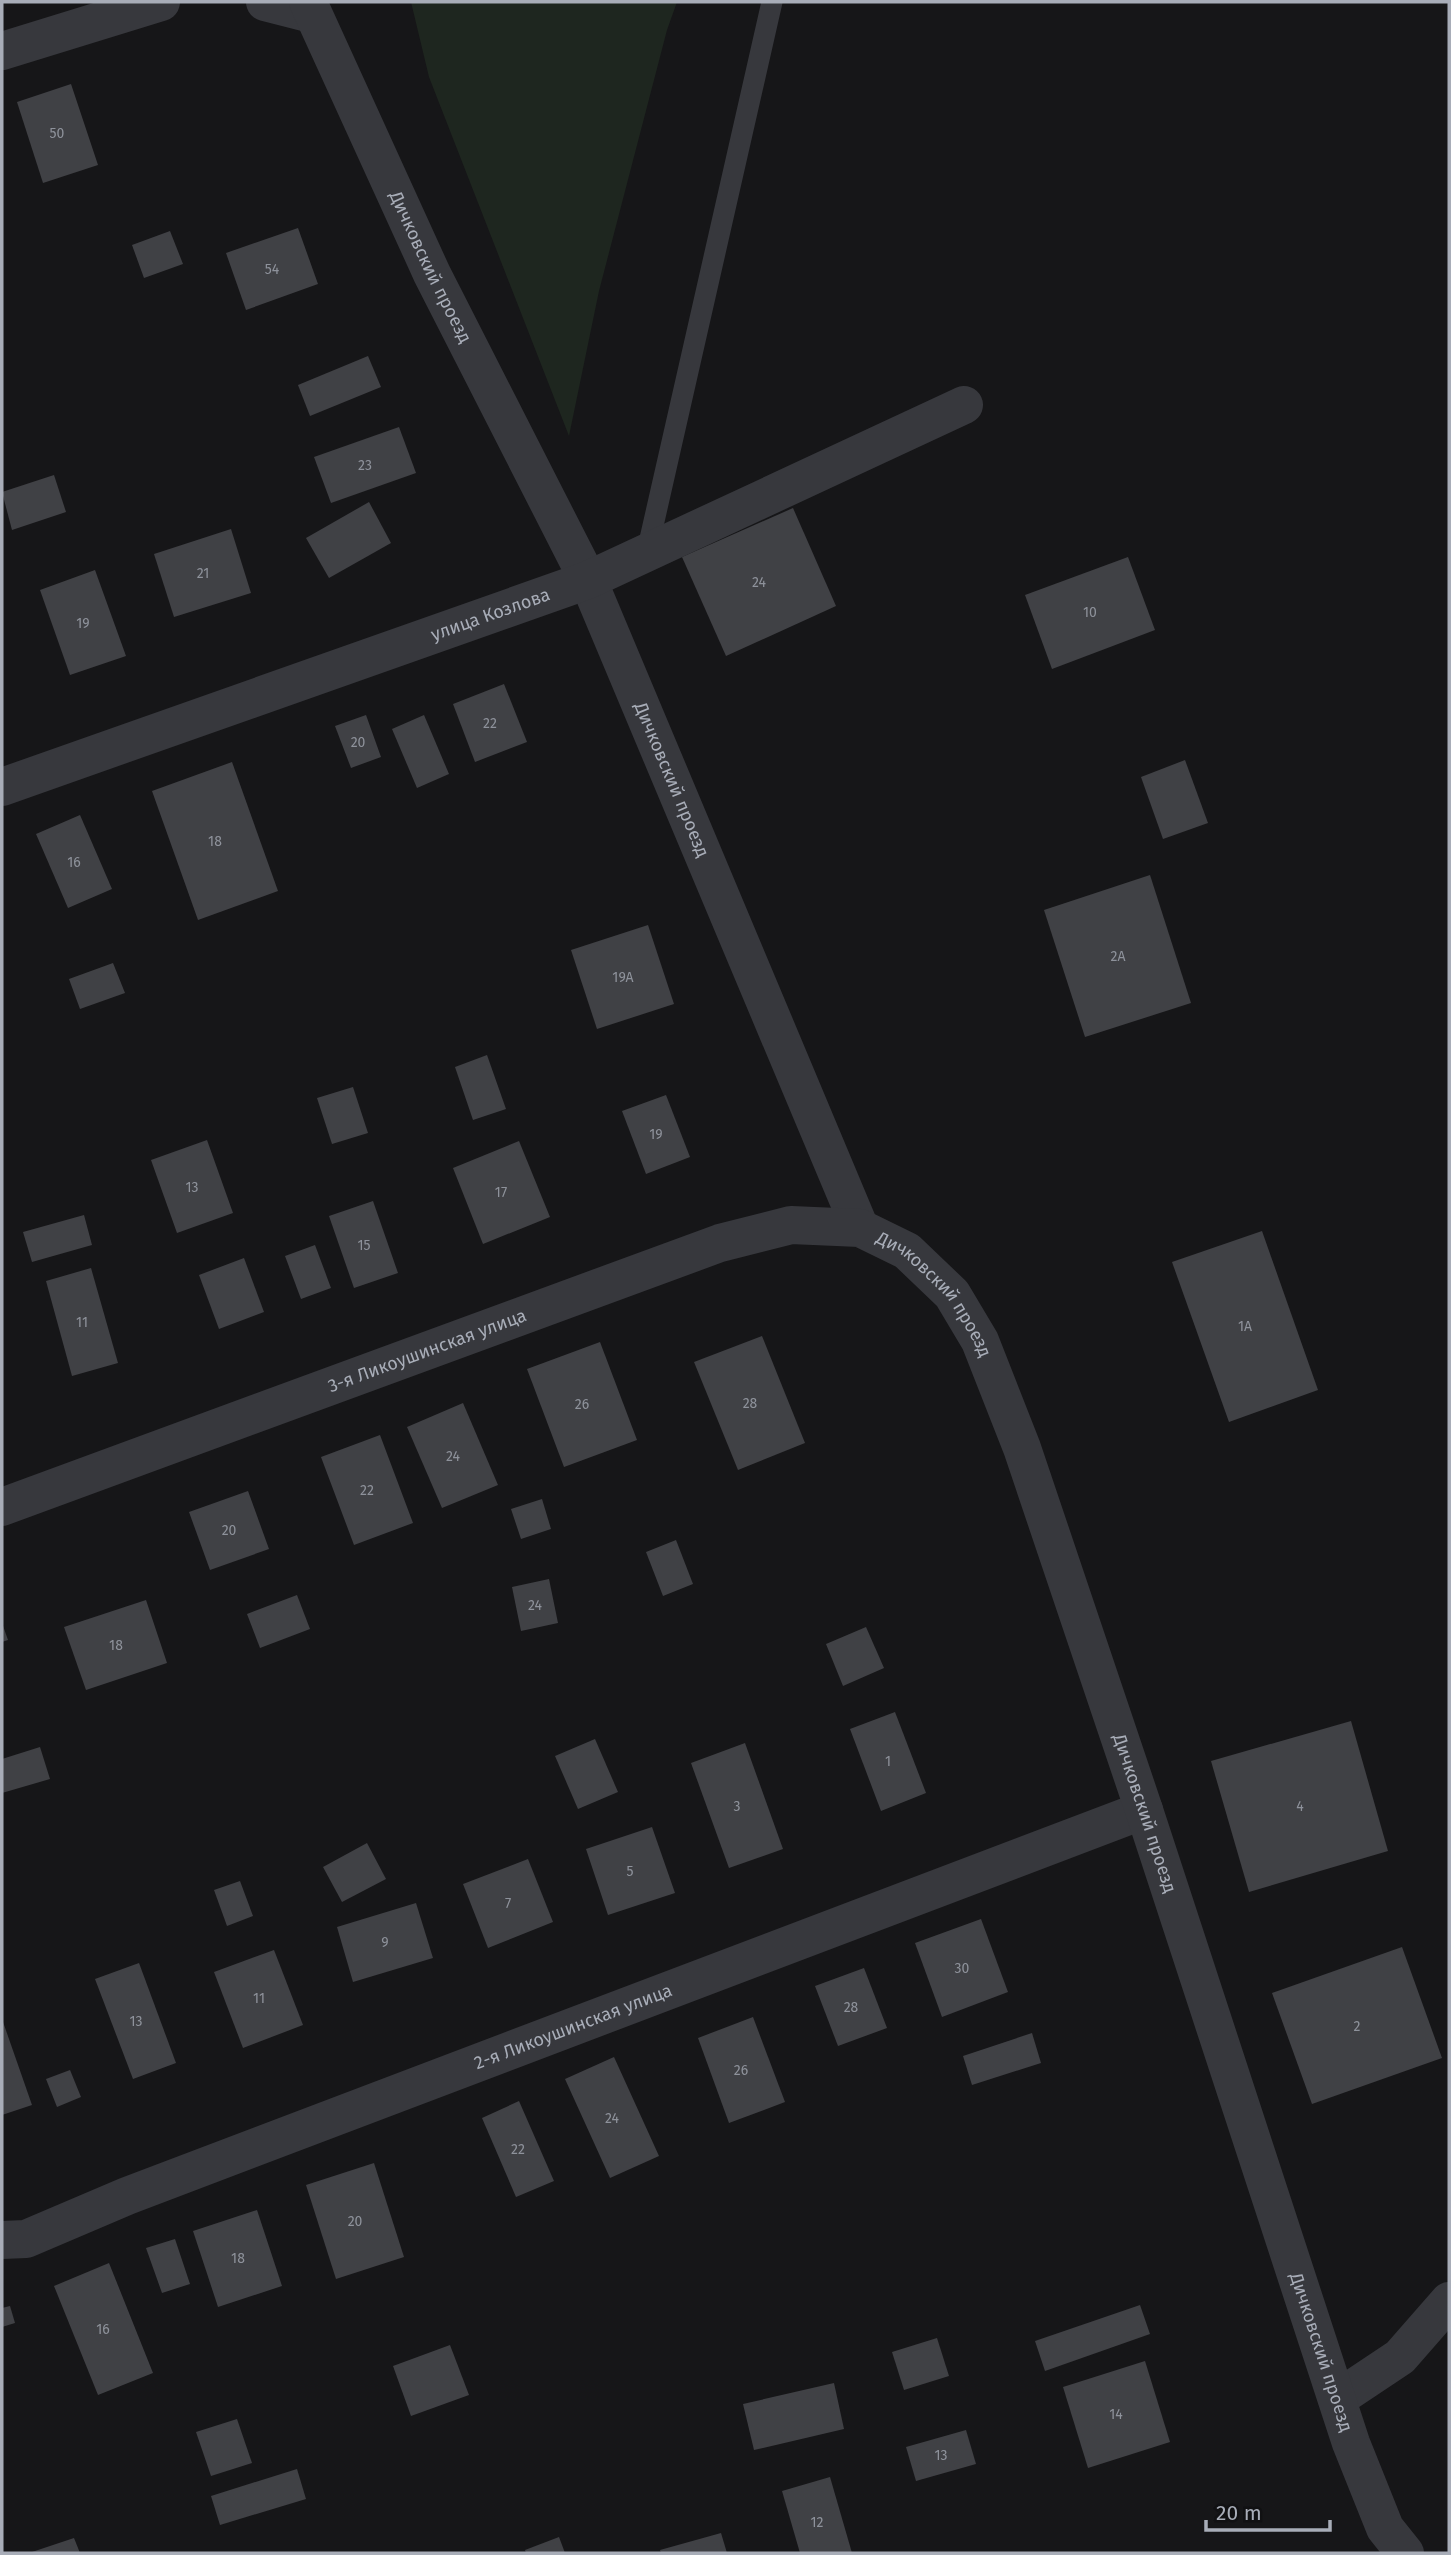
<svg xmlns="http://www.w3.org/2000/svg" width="1451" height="2555" viewBox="0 0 1451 2555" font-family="'Fira Sans',sans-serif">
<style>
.green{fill:#1e261f}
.building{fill:#404145}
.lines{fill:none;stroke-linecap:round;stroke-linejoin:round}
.service{stroke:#37383d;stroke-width:21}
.minor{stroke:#37383d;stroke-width:38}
.tertiary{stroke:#37383d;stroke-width:38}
.labels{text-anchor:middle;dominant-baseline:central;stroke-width:5;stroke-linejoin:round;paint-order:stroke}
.number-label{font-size:14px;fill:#8e929b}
.street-label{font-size:18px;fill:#a8adb8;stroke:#111113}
</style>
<rect width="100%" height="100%" fill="#161618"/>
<path class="green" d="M411 2H677L667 30 599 291 569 436 429 77Z"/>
<g class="building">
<path d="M71 84 98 165 43 183 17 102Z"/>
<path d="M298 228 318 284 246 310 226 253Z"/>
<path d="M170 231 183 264 144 278 132 245Z"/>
<path d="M368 356 381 387 310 416 298 385Z"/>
<path d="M399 427 416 473 331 503 314 457Z"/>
<path d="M54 475 66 512 12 530 2 492Z"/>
<path d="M369 502 391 543 329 578 306 538Z"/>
<path d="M793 508 836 606 726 656 682 557Z"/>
<path d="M231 529 251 593 174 617 154 554Z"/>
<path d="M1128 557 1155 630 1052 669 1025 595Z"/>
<path d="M95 570 126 656 70 675 40 590Z"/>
<path d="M504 684 527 742 475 762 453 704Z"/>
<path d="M366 715 381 757 351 768 335 726Z"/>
<path d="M424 715 449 774 417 788 392 729Z"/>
<path d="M1185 760 1208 823 1163 839 1141 777Z"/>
<path d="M232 762 278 891 198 920 152 791Z"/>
<path d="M80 815 112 889 68 908 36 834Z"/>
<path d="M1150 875 1191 1003 1085 1037 1044 910Z"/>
<path d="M648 925 674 1004 597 1029 571 950Z"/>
<path d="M113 963 125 993 80 1009 69 979Z"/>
<path d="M487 1055 506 1109 473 1120 455 1067Z"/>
<path d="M353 1087 368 1133 332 1144 317 1098Z"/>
<path d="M666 1095 690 1157 646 1174 622 1111Z"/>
<path d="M207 1140 233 1213 177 1233 151 1160Z"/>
<path d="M519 1141 550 1217 483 1244 453 1168Z"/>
<path d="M373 1201 398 1273 354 1288 329 1216Z"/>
<path d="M84 1215 92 1245 32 1262 23 1232Z"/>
<path d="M1262 1231 1318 1390 1229 1422 1172 1262Z"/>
<path d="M315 1245 331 1288 301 1299 285 1256Z"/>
<path d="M244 1258 264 1312 219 1329 199 1275Z"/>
<path d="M91 1268 118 1363 72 1376 46 1281Z"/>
<path d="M762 1336 805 1443 738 1470 694 1362Z"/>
<path d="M600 1342 637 1440 564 1467 527 1369Z"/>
<path d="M463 1403 498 1485 442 1508 407 1427Z"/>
<path d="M380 1435 413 1523 354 1545 321 1457Z"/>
<path d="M248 1491 269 1549 210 1570 189 1512Z"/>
<path d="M542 1499 551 1529 521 1539 511 1509Z"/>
<path d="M676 1540 693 1584 663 1596 646 1552Z"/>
<path d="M549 1579 558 1623 521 1631 512 1587Z"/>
<path d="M297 1595 310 1629 260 1648 247 1614Z"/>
<path d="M146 1600 167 1663 86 1690 64 1627Z"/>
<path d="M2 1623 8 1640 2 1642Z"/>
<path d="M866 1627 884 1668 843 1686 826 1644Z"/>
<path d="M895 1712 926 1793 881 1811 850 1729Z"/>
<path d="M1351 1721 1388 1851 1249 1892 1211 1761Z"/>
<path d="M595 1739 618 1792 578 1809 555 1756Z"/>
<path d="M745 1743 783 1849 729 1868 691 1763Z"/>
<path d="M40 1747 50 1779 2 1793V1759Z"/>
<path d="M652 1827 675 1893 608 1915 586 1849Z"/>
<path d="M367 1843 386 1879 342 1902 323 1867Z"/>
<path d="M528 1859 553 1922 488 1948 463 1884Z"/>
<path d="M240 1881 253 1916 227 1926 214 1890Z"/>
<path d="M416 1903 433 1958 353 1982 337 1927Z"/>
<path d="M981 1919 1008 1992 942 2017 915 1943Z"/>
<path d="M1402 1947 1442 2058 1312 2104 1272 1993Z"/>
<path d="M274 1950 303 2025 243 2048 214 1972Z"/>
<path d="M139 1963 176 2063 133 2079 95 1979Z"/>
<path d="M864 1968 887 2028 838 2046 815 1986Z"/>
<path d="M753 2017 785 2102 729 2123 698 2038Z"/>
<path d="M2 2019 32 2105 2 2115Z"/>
<path d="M1032 2033 1041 2063 972 2085 963 2056Z"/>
<path d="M614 2057 659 2156 610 2178 565 2079Z"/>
<path d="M70 2070 81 2097 57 2107 46 2079Z"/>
<path d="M519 2101 554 2181 516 2197 482 2118Z"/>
<path d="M374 2163 404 2257 336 2279 306 2185Z"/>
<path d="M257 2210 282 2286 218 2307 193 2231Z"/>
<path d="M175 2239 190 2284 162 2293 146 2248Z"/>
<path d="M109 2263 153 2373 98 2395 54 2286Z"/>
<path d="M1140 2305 1150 2334 1045 2371 1035 2341Z"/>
<path d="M10 2306 15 2323 2 2327V2308Z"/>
<path d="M937 2338 949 2376 904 2390 892 2352Z"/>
<path d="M450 2345 469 2395 411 2416 393 2366Z"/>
<path d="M1145 2361 1170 2442 1088 2468 1063 2387Z"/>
<path d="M834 2383 844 2429 754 2450 743 2404Z"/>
<path d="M237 2419 252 2463 211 2476 196 2432Z"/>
<path d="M966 2430 976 2464 916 2481 906 2447Z"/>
<path d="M297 2469 306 2499 220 2525 211 2496Z"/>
<path d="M830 2477 852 2553H800L782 2491Z"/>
<path d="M721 2533 727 2553H661L660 2550Z"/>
<path d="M559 2537 565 2553H526L525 2550Z"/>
<path d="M74 2538 80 2553H29Z"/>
</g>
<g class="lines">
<path class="service" d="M647 552 772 2"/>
<g class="minor">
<path d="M265 2 312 14"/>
<path id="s1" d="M308 2 432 274 588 580 860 1228"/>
<path d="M2 51 161 2"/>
<path id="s2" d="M2 787 588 580 964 405"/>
<path id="s3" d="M2 2240 26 2239 127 2196 1144 1810"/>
<path d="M1337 2399 1400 2357 1449 2301"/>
</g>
<path class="tertiary" id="s4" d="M2 1507 720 1243 791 1225 860 1228 907 1251 952 1294 980 1341 1022 1448 1144 1810 1351 2443 1385 2528 1405 2553"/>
</g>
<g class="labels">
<g class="number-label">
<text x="57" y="133">50</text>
<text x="272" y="269">54</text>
<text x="365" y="465">23</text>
<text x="203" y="573">21</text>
<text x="759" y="582">24</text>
<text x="1090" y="612">10</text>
<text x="83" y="623">19</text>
<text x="490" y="723">22</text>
<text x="358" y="742">20</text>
<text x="215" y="841">18</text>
<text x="74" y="862">16</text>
<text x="1118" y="956">2А</text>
<text x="623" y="977">19А</text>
<text x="656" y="1134">19</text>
<text x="192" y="1187">13</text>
<text x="501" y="1192">17</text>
<text x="364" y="1245">15</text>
<text x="82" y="1322">11</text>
<text x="1245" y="1326">1А</text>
<text x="750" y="1403">28</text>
<text x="582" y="1404">26</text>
<text x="453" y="1456">24</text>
<text x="367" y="1490">22</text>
<text x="229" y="1530">20</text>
<text x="535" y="1605">24</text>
<text x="116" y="1645">18</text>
<text x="888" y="1761">1</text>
<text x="737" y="1806">3</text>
<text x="1300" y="1806">4</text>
<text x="630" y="1871">5</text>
<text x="508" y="1903">7</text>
<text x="385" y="1942">9</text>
<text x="962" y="1968">30</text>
<text x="259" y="1998">11</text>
<text x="851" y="2007">28</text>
<text x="136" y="2021">13</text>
<text x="1357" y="2026">2</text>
<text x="741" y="2070">26</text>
<text x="612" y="2118">24</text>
<text x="518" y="2149">22</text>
<text x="355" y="2221">20</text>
<text x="238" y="2258">18</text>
<text x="103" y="2329">16</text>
<text x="1116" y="2414">14</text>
<text x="941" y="2455">13</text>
<text x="817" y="2522">12</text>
</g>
<g class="street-label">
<text stroke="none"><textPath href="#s1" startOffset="292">Дичковский проезд</textPath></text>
<text stroke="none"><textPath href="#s2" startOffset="518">улица Козлова</textPath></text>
<text stroke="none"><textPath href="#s1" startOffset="859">Дичковский проезд</textPath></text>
<text stroke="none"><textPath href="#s4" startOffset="1010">Дичковский проезд</textPath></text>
<text stroke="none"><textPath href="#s4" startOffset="453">3-я Ликоушинская улица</textPath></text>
<text stroke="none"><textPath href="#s4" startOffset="1577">Дичковский проезд</textPath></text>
<text stroke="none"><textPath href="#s3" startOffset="611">2-я Ликоушинская улица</textPath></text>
<text stroke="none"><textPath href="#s4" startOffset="2144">Дичковский проезд</textPath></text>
</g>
</g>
<rect width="1451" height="2555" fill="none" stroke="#a8adb8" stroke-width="7"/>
<path d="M1206 2520v10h124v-10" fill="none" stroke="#a8adb8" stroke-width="3.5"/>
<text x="1216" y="2520" font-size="21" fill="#a8adb8" stroke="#111113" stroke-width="5" paint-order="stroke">20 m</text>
</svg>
